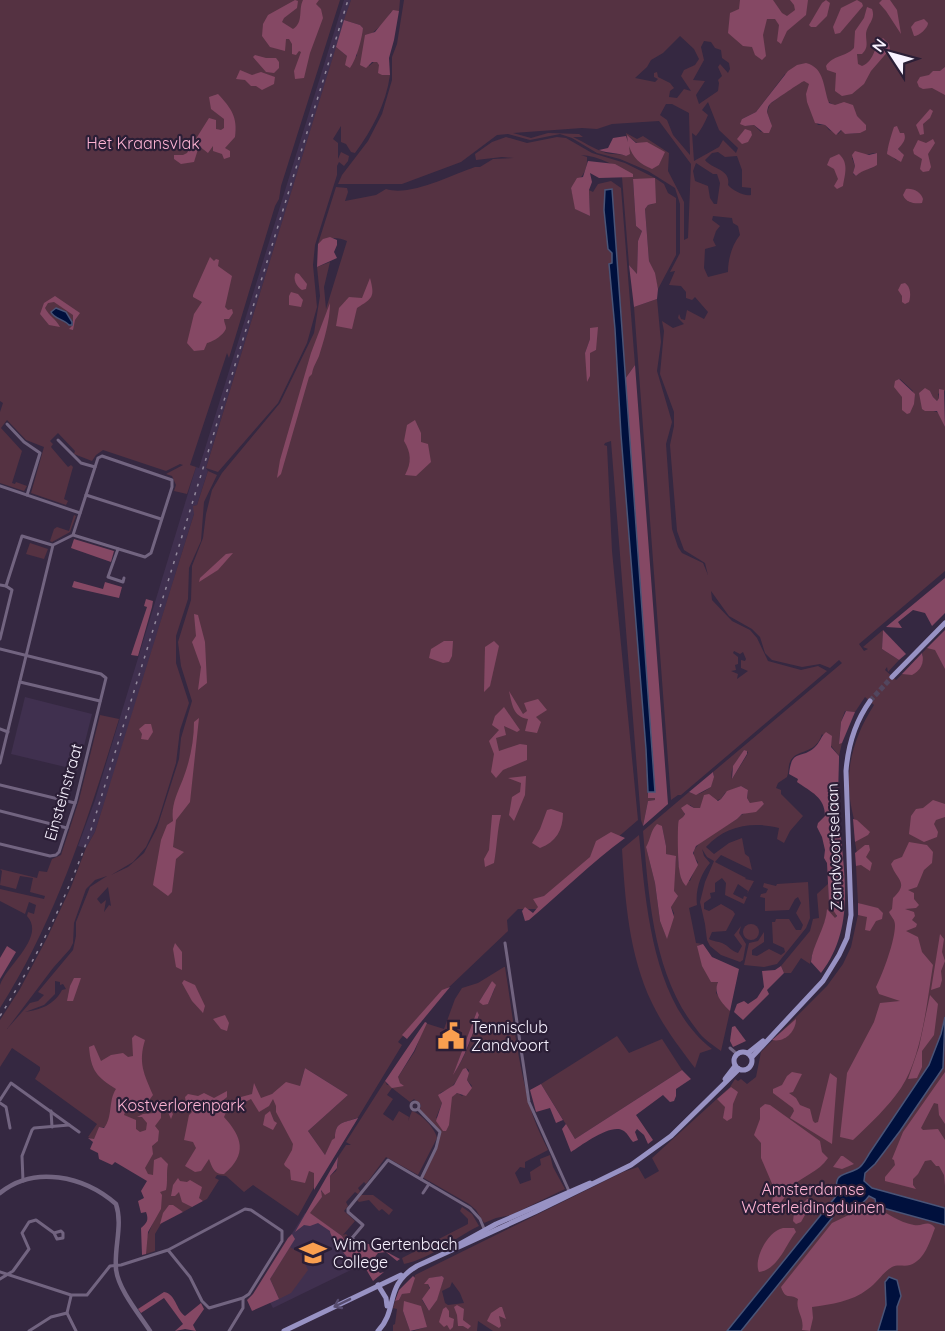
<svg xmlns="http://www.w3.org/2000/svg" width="945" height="1331" viewBox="0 0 945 1331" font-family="Quicksand,sans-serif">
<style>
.built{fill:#40304f}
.green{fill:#553242;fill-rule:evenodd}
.forest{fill:#854864}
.water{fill:#00103d;stroke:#4a5477;stroke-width:1.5}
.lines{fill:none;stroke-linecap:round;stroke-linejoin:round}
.primary-tunnel{stroke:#52465e;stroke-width:5;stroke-dasharray:5 2.5;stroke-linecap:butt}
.street{stroke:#726480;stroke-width:3}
.secondary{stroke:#726480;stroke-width:4.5}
.primary{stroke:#9892c4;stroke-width:5}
.rail{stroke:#93899d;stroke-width:1.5;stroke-dasharray:3 6;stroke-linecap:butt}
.oneway{stroke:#574c6f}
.labels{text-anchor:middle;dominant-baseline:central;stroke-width:4.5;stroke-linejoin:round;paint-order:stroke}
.park-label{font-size:16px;fill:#fdb3d3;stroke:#2b1e36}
.street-label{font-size:16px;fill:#f8f2ff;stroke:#2b1e36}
.poi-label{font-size:16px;fill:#f8f2ff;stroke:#2b1e36;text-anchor:start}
</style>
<rect width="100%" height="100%" fill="#352841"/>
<g class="built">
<path d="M344 0H351L206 468 208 471 197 505 194 506V514L116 767 95 832 86 848 78 846 95 800 196 467 199 468Z"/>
<path d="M25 697 92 714 78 770 11 754Z"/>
<path d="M305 1213 340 1237 355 1268 273 1308 260 1284Z"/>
</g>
<g class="green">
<path d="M0 0H340L281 186 279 199 275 206 229 358 227 353 190 465 196 467 187 494 174 491 176 485 172 476 166 474 183 465 180 464 166 471 103 450 96 455 92 461 74 454 75 451 58 433 50 441 53 444 51 447 68 467 71 465 73 467 64 499 68 501 66 505 31 493 44 447 26 440 7 420 1 428 22 451 12 483 15 484 16 482 27 486 24 491 0 483V412L3 403 0 401Z"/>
<path d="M351 0H400L399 11 391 12 385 22 370 35 369 66 375 61 379 63 382 75H390C386 104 372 130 355 153L351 152 346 144 341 142V126L333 139 338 143V159L341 152 349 156 348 161 344 166 339 162 337 166V175L315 245 313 265 317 307 307 343 278 403 218 472 206 468 336 47 347 56 348 59 357 56V47L363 28 360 25 344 20Z"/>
<path d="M404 0H945V392L944 390 938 394 939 398 937 401 933 397 930 391 931 410 939 413 945 427V571L859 644 864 651 868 649 863 647 883 630 882 649 899 660 888 672 887 667 885 670 896 680 902 674H907L923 656 922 653 927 648H932L945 636V1331H493L478 1321 477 1331H413L426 1327 403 1311 410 1331H393V1325L395 1324 397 1309 393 1308 395 1301 399 1300 402 1294 410 1292 415 1275 623 1172 638 1167 645 1179 659 1171 652 1158 730 1087 735 1079 738 1081 741 1079 747 1084 756 1077 761 1052 827 986 843 964 851 947 858 915H861V904L858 903 856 866 859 865 855 842 858 840C856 825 852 814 850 799 845 765 856 733 874 705L865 697 855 712 845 711 841 722 839 743H842L839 756 822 734C815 756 796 748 790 762 788 766 789 772 787 777L778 783 776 788 781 790V794L803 816 790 831 784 843 777 839 779 828C752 821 725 826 706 847L714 854 729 843 742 838 745 854 749 857 752 870 721 855 715 862 746 878 745 879 754 881 747 894 748 891 738 884 733 894 743 899 744 896 747 897 744 904 725 895 726 883 722 878 715 883V892L710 893 711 898 704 903V909L709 911 721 904 733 911 735 914 726 931 712 932 709 939C714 942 718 941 722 943 729 946 731 951 738 953L742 946 734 935 741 926 739 933 746 944 743 960 740 962 721 955 710 946 707 940 705 924 700 902 705 882 714 861 707 857 702 849 704 856 710 863C701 873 695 890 697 905L689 908 696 943 703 944 698 945 718 983 716 993 730 1011 721 1051C713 1045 703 1039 697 1030 653 975 649 898 643 831L689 792C698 797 703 792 711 787L714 775 713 772 842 663 839 660 830 668 820 664 802 667 772 660 765 653 760 637 752 629 729 616 711 591 712 600 732 621 750 630 757 638 768 661 801 670 818 666 827 671 681 795H678L671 800 634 307 657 299 661 342 657 371 672 422 666 444 672 529 678 547 682 553 703 563 708 575 705 563 684 550 677 531 670 445 674 426V412L660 374 664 331 662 321 673 328 684 324 678 318 679 314 681 319 685 320 687 310 704 319 708 312 695 297 692 300 686 298V292L681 286 669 285 675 271 670 272 680 253V204L675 188 648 171 620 159 597 153 572 138 560 134 530 140 508 134 497 135 461 162 402 184H338L342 175 368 141 382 114 392 80V57L397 44ZM680 36 694 49 699 59 695 65 684 70 681 76 691 91 684 89 677 98 669 97 670 91 674 88 670 83 658 77 657 72 654 73V77L658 79 655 82 635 78 647 67 651 60 663 53ZM704 41 711 42 715 48 721 50 722 58 729 63 730 69 728 73 720 64 718 67 722 76 718 80 719 83 718 91 699 104 696 95 705 81 693 80 704 60 701 47ZM785 74 798 83 770 104 767 112 771 123 761 132 754 125 745 126 742 119 756 112ZM708 102 719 130 738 148 736 153 723 140 719 147 694 161 692 133 696 136C701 130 705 122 708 115L702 110ZM829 102 832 104 860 133 845 134 842 130 838 134 829 130 825 125H818L814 120V116ZM666 104H672L689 113 690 155 673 135 667 120 660 115ZM659 121 691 164 688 238 684 240V202L668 171 669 153 643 136 637 139 626 133 628 143 626 156C619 153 613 155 606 153 594 149 584 142 573 137H583L579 134 548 133 531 138 513 133 582 128 597 129 612 124ZM628 136 637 143 644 144 662 157 659 165 650 168 638 160ZM892 141 900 146 898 149 902 153 896 160 887 151ZM718 152 725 157 737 156 742 170V187L751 188V195C745 197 732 190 728 185 731 169 713 170 705 160L712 153ZM874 153H877L872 168 862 170 856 176 853 174 855 166 852 158ZM696 163 713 174H717L720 183 717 204H714L710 198 708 186 695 181 693 171ZM713 216 732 218 733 223 738 226 740 235C732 245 728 259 728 272L708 277 704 268 705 249 716 246 713 240 716 231 720 226 712 220ZM900 379 913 391 902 407 903 397 897 380ZM734 651 740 654 743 652 746 659 745 661 741 660V668L748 671 737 679 738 674 731 671 736 670 735 665 738 664V657L733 653ZM744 750 748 752 747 755 732 779C729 767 739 760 744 750ZM741 786 748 790 747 798 750 803 764 804C754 814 746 809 737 819L701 841 694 850V857L698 862 690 881H682L678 862 679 820 685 816 684 812 690 805 694 808H700L703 804 721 799 725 793ZM662 826 666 846V854L676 857 671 907 674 913 667 938 660 921 655 883 646 847ZM442 1276 444 1278 436 1301 429 1311 422 1300 430 1290 428 1284 431 1278ZM452 1282 460 1293 464 1303 448 1305 445 1303 442 1291 450 1287Z"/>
<path d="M506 137 527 143 557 137 566 138 592 153 625 163 655 178 664 184 668 193 676 198V255L658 289 654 273 649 261 645 209 648 205 653 204 655 179 633 180 636 226 642 231 638 241 637 274 629 265 622 177H633C617 166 599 156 581 155L587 157C588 171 581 179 571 188L576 209 590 216 589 190 593 192 598 184 611 181 621 188 635 365 625 379 616 238 604 210 608 249 612 253 613 263 609 265 615 329 621 435 646 749 648 797 655 798V800L648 801 643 826 641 820 611 441 605 443 604 445 607 446 612 551 638 820 582 868 540 909H518L507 920 508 931 446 990 402 1037 398 1042 402 1045 351 1129 357 1118C343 1123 335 1122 335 1138L332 1141 325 1155 308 1131 348 1095 305 1068 300 1086 272 1094 330 1162C317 1180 309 1197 298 1216L253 1185 244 1192 226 1176 217 1175 215 1178 219 1180 207 1199 203 1201 198 1198 189 1205 192 1207 183 1212 177 1209 163 1215 162 1222 155 1234V1251L146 1254V1239L155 1218 149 1177 105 1127 99 1128 94 1140 88 1137 97 1124 35 1079 40 1070V1067L12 1048 0 1067V1020L20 989 47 938 71 887 86 848 95 832 194 514 193 506 197 505 208 471 217 475 204 502 201 541 189 568 188 599 176 636V663L189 703 180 730 176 763 158 821 146 847 133 862 111 875 128 867 144 853 157 828 179 759 181 738 192 701 181 666 178 642 191 600 192 566 203 538 206 514 212 490 222 473 280 403 314 333 320 296 317 267 330 262 324 287 326 309 347 241C338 237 326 236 318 244L336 187 347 188 348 192 345 201 376 195 386 189C410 197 451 175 475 167H480L493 159 514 158 502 157 476 160 475 154 492 142ZM590 328 596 350 590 352V376L585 353 590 339ZM107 876 90 887 76 922V936L73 950 38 992 44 995 38 1001 30 1003 7 1029 53 968 70 949 73 943 74 923 86 889 95 880ZM108 887 111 906 109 905 104 912 106 900 101 904 97 899ZM55 981 60 982V985L63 984 66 989 62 990C54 1005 40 1010 25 1012L44 1005 55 994Z"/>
<path d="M74 515 76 516 70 532 52 542 50 541 54 529 57 527 69 531Z"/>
<path d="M30 543 48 549 44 559 26 554Z"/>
<path d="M100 715 119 719C88 819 56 920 0 1008 0 1002 0 991 0 985 7 965 46 937 27 916L28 912 34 914 36 905 29 902 25 914 0 901V889L44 899 45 896 30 892 33 878 20 876 16 889 0 885 2 871 0 869 37 878 39 871 47 872 52 859 61 855 79 800Z"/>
<path d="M639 835C646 904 652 1003 712 1049L700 1053 695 1068C679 1047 663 1026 652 1003 629 955 625 900 622 849Z"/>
<path d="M808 882 810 918 806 928 777 964 764 967 744 965 749 943 758 941 764 932V942L752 950V955L757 956 769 949 781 955 785 952 784 948 773 943 772 922H775L776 919H789L796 930H801L803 925 796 913 801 903 798 897 795 899 789 910 765 911V898L760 897 761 894 766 893 768 889 763 887 764 883 776 886 777 884Z"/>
<path d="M828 884 829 904 836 914V918H834L827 910C826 929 813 946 810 964L801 958 791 973H784L781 966 810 931 813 919 819 918 817 894Z"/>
<circle cx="751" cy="932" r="8"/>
<path d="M504 967H507H505C513 1017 518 1068 533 1116 537 1128 543 1139 548 1150L525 1162V1168L520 1167 515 1173 520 1184 531 1180 530 1172 541 1165 540 1159 550 1155 553 1167 565 1189 511 1215 496 1218 484 1223 476 1210 469 1204 422 1177 436 1151 440 1133 420 1109 421 1105 414 1099 410 1102 392 1088 387 1095 393 1099 383 1114 393 1121 399 1111 409 1117 408 1121 412 1111C421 1114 435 1128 437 1138L418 1175 386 1157 366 1184 364 1182 358 1188 360 1191 358 1194 355 1192 346 1202 348 1206 344 1211 355 1221 343 1235 346 1234 352 1241 348 1246 342 1236 309 1213 322 1197 320 1193 329 1184 330 1176 336 1171 338 1165V1157L346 1145H351L346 1142 385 1081 387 1085 403 1086 398 1081V1077L415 1051 425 1023 444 1029 455 999 462 988 478 983ZM492 981 495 988 488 1004 479 1002ZM477 1011 479 1016C472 1035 466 1057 454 1073ZM466 1068 469 1070 467 1080 472 1086 462 1096 458 1093C448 1095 451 1104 450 1112L436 1118 442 1103 440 1093 451 1088Z"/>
<path d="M617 1036 629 1053 662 1039 682 1070 575 1139 541 1084Z"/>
<path d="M361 1195H373L393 1210 389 1215 382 1209 379 1211 369 1200 359 1202 357 1200Z"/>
<path d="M462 1207 472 1214 479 1226C454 1238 432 1258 404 1264L402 1258 468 1224V1219L460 1211Z"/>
<path d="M290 1247 300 1253 308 1270 291 1293 279 1299 270 1279Z"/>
</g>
<g class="forest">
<path d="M295 0 298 1 297 8 284 18 282 22 293 29C304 22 298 10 303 0H324H319L316 4 321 9 323 18 310 53 304 78 295 79 294 71 301 52 299 51 296 55 292 54V44L289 39H286L285 51 270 47 262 36 263 24 268 15Z"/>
<path d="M740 0H773L782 13 787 16 795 10 794 5 790 0H808L806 15 787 31 781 44 777 41 779 25 775 19H767L763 35 766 56 762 60 755 55 752 47 743 46 728 33 730 13 739 9Z"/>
<path d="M826 0 830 3 827 16 816 27H811L809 25 822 3Z"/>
<path d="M857 0 862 3 863 6 840 33 835 34 833 27 841 8Z"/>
<path d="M882 0H890L897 10 901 34 886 11 879 3Z"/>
<path d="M867 7 872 9C876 20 867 24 866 34 866 43 869 47 862 54H857L858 64 862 66C875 61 873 47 883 38L889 44 890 49 871 71 864 84 852 94 842 96 835 91 836 73 827 70 826 66C833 55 846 57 854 48L855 31 864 18Z"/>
<path d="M393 10 399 11 394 40 389 58 390 75H382L378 73 379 65 377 62H372L366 68 360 65 365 35 375 32Z"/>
<path d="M924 19 928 23C928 28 919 36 914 36L911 27 915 22Z"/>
<path d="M344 20 360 25 363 28C362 39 356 60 350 68L345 65 347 56 336 47Z"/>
<path d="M255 55 266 58H276L279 62V68L274 73 266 72 253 57Z"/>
<path d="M806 63C825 68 823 87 829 103L835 105 844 102 853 105 857 116 866 125V130L860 133 845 134 841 130 836 135 825 125 815 123 807 102 806 94 809 84 804 81C801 82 775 100 771 103 768 106 768 107 767 112L772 126 769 133H764L754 125 745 126 740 124 742 119 756 112 788 71 797 65Z"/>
<path d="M945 67V95L932 88 923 89 919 87 917 82 920 77 929 75 933 71H940Z"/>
<path d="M240 70 252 75 261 72 275 77 274 84 262 90 256 86H251L245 80 236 79Z"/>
<path d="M218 94C231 108 238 117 235 137L225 148 230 151V157L224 159 222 154 213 151V146L208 153 199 146 194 162 181 164 174 159V155H183L187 153 209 118 216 120V129L221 130 224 128V119L211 109 209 97Z"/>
<path d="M930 109 933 111 930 118 923 124 924 134 920 135 916 125Z"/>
<path d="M897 126 900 133H904C907 140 902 144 898 149L904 155 901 162 887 154C887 149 892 132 894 127Z"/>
<path d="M745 129 751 131 752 135 748 142 742 144 737 139Z"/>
<path d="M627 135 636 143 647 142 665 152 659 165 652 169C640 164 633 158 629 146L630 154 626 156C617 152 609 154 599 150L608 148 613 138 626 136 628 142Z"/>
<path d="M933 139 935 143 928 154 931 167 929 171 923 172 920 169 922 159 914 154 913 150 918 140 926 143Z"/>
<path d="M855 151 869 155 877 153V165C870 170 863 169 856 176L853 173 855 166 852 155Z"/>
<path d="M839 154C849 163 845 174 843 186L837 189 834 186 838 179 834 169 827 165 830 158Z"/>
<path d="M588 161 615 164 633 174V177L599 178 590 173 592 182 589 190 590 216 575 209 571 188 577 178 583 177Z"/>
<path d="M655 178 656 203 648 205 645 209 649 261 655 273 658 289 657 299 634 307 629 265 637 274 638 241 642 231 636 226 633 179Z"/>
<path d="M906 189C913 188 921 192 923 199L922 203C915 204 906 203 903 195Z"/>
<path d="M330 237 337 240V245L334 252 337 258 317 267 318 244 323 239Z"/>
<path d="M210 257 214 261 216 259 219 260 218 266 232 276 225 307 228 310 232 309 233 313 229 319H224C224 323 226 325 226 328 225 334 213 342 207 343L204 350 194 351 187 343 194 314 202 302 193 297V295Z"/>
<path d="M296 273 299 274 307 284 306 289 302 290C297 287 292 279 296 273Z"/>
<path d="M370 278C375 297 373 298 357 308L352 329 336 326 339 308 349 297 362 298Z"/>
<path d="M905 283C911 287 911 296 909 302L905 304 902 302V296L898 290 901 284Z"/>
<path d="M291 292 298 294 303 300 301 307 289 305V296Z"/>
<path d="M55 296 80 313 75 320 73 330 69 329 73 325V315L54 302 48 303 45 308C49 316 56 319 60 327L49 325 40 314 44 303Z"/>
<path d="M330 303C330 321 324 340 319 356 316 363 313 367 312 374L309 377 281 474 277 478 280 460 311 353Z"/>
<path d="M598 327 596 350 590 353V376L587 382 585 353 590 339V328Z"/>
<path d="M635 365 668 804 643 826 648 801 655 800V798H648V792L655 791 625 379Z"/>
<path d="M899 379 915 394 914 404 910 413 907 414 902 410V397L894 387 895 381Z"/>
<path d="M925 388 930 391 933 397 937 401 939 398V389L944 390 945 427 937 411H925L922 409 919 393Z"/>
<path d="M415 420 421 433V442L428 444 431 462 416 476 405 475C412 462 411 453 404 441L407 425Z"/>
<path d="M74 539 114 551 111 562 71 548Z"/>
<path d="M233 553 218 570 199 582 200 578 226 554Z"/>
<path d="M945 578V613L932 626 925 613 913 610 898 622 902 628 886 627Z"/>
<path d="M74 581 103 589 105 582 122 587 119 598 75 588 72 587Z"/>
<path d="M146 599 153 601 152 607 138 656 131 655 147 607 144 606Z"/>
<path d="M194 614 198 615 205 642 207 683 198 690 201 667 192 642 196 636Z"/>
<path d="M883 630 906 654 899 660 882 649Z"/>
<path d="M945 630V669L935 650 927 648Z"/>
<path d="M444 641H453L452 656 449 662 443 663 429 658 431 649Z"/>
<path d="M494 641 499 646 490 686 484 692 485 647Z"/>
<path d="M922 653C925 663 920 671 912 675L902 674Z"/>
<path d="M509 691 523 714 527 711 524 703 538 699 547 710 536 717 541 722 537 733 525 731 528 719C513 717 512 704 509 691Z"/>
<path d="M504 707 520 730 517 732 504 726 506 735 496 738 499 751 520 744 527 745V760L503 770 496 778 491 772 494 754 489 741 499 730 492 725 495 716Z"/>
<path d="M846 711 855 712 842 743 839 744 841 722Z"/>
<path d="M199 718 190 802 176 820 173 847 184 852 176 859 172 892 168 896 153 885 161 840 167 825 173 821C171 805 177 794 183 779 190 761 194 741 194 722Z"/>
<path d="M145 724H151L153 732 148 740 141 739 142 734 139 729Z"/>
<path d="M826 732 832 736 831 747 839 756C839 776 837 796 839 816 843 870 857 926 821 973L811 962C812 946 826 927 827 909L835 918 837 916 829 904 827 863 824 858 825 850 822 837 817 827 818 823 825 816C825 797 811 792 797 782L798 779 789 774C792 748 800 760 814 748 820 743 821 736 826 732Z"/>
<path d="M744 750 747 751V754L732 779 733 766Z"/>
<path d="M713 772 714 777 711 787 696 795 689 792Z"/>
<path d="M526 776 525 795 514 821 509 815 512 797 520 792 521 783 508 778Z"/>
<path d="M741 786 748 790 747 798 750 803 762 801 764 804 756 812 742 814 737 819 696 846 693 853 698 865 686 886C681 881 680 875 679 868 678 864 677 822 679 820 681 818 684 817 685 814L681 808 687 804 694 808H700L704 795 709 794 718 801 721 799 727 791Z"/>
<path d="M933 800 945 804V817L936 820 934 824 938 832 937 837 924 842 909 834 911 816 916 809 923 808Z"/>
<path d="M551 809 563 813C563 830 556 842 540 848L532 843 540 829 547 810Z"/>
<path d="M492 815H501C497 831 497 847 494 863L485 867 484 859 489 850Z"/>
<path d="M853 819 857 820 870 832 868 835 855 842Z"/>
<path d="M657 824 662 826 666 846V854L676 856 674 891 678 896 671 907 674 917 667 939 660 921 655 883 646 847C651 839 650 831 657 824Z"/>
<path d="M611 832 625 838C591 863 561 893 529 920L525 921 522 911 525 907 533 913 538 907 533 899 544 896 590 857 596 841Z"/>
<path d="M909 842 927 845 933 852 932 863 924 870 917 887 908 890 914 893V899L919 905 916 908 905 909 914 912 915 916 912 920 917 924 916 927 906 931 918 937 922 952 933 965C927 1002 922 1056 901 1088 888 1107 870 1124 853 1140L840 1137 847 1073 874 1022 880 1003 900 1001 879 994 876 987C883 973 895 941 895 925 895 919 891 917 889 912L892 909 893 898C910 882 896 880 891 864L894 860 902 857Z"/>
<path d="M865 845H869L870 850 866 857 872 863 870 871 861 865 856 866 855 853Z"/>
<path d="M858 903 878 908 883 913 882 919 876 921 870 931 865 930 867 917 858 915Z"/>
<path d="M940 934 944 939 942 952 945 961 941 971 942 980 940 987 931 990Z"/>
<path d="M175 943 182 952V970L176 967 173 949Z"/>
<path d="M703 944 712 957 739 969 730 1011C722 1003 713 994 718 982H711L702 966 697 946Z"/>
<path d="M7 946 16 952 0 979V958Z"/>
<path d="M781 966 784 973 767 990 769 994 743 1020 734 1012 737 1004 744 1001 748 1004 757 998 764 987 762 971 775 970Z"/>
<path d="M74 978H81L73 1001H67L70 986Z"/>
<path d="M184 980 195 985 205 1006 203 1013 192 1001 182 983Z"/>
<path d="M492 981 496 985 488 1004 483 1005 479 1002Z"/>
<path d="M450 987 407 1039 402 1035 442 990Z"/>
<path d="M930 995 938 1004 934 1035 922 1051V1067L917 1078 908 1079 919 1047Z"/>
<path d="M477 1011 479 1015C472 1036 465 1057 453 1075Z"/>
<path d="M225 1015 229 1023 227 1031 221 1029 213 1019Z"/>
<path d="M796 1019C796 1031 785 1043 772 1040Z"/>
<path d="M425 1022 427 1023 414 1051 398 1077 400 1083 404 1086 392 1088 385 1081Z"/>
<path d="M735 1026 746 1041 733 1047 730 1041 732 1027Z"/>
<path d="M135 1035 145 1040C138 1063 144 1074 153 1095L150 1099V1107L138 1112 129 1101 124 1115 136 1120V1129L140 1132 146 1130 147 1123 142 1117H137L143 1114 154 1113 157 1109V1100H162L173 1114 171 1119 168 1112 161 1110V1118L155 1126 159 1131 158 1141 152 1146 153 1154 145 1168 148 1174 153 1175 154 1160 161 1157 168 1164C166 1173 168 1181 166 1190L160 1192 162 1195 161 1209 148 1232 146 1254 142 1255 141 1228C147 1223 149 1220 146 1212L141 1213 138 1201 144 1198 141 1191 147 1181 115 1162 112 1165 99 1159 98 1153 90 1149 93 1142 88 1138 94 1139 99 1127 104 1128C113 1117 108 1101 116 1089 97 1077 91 1071 89 1047L94 1045 101 1061 111 1055 123 1053 128 1057 133 1056 132 1038Z"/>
<path d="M305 1068 348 1095 308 1131 325 1155 332 1140 335 1138C335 1121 344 1123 358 1118L314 1190V1173L309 1171 305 1183 291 1180 290 1170 285 1166 284 1164 292 1150 293 1144 276 1112V1106L273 1099 269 1106 259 1112 251 1099 245 1102 239 1111 236 1108 241 1097 252 1094 254 1083 261 1098 272 1094 286 1082 300 1086Z"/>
<path d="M466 1068 469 1073 467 1080 472 1088 466 1096 457 1093 452 1097 449 1125 446 1131H443L436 1121 442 1103 438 1095 454 1085 463 1069Z"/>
<path d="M682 1070 691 1079 676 1089V1096L674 1101 670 1102 663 1095 636 1115 653 1140 648 1144 644 1135 637 1129 635 1132 638 1140 633 1142C630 1139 628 1134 624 1131 612 1122 582 1145 571 1152L562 1129 566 1124 575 1139Z"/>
<path d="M792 1072 802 1074 793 1092 789 1093 796 1098 800 1105 810 1109 813 1121 815 1123 818 1122 830 1073 837 1078 832 1144 790 1118 794 1111 793 1108 773 1093V1089L782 1085 787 1076Z"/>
<path d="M945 1072V1124L939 1115 938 1104 934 1103 921 1128 923 1130 938 1129 945 1140V1186L944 1175 939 1166H936L931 1160 925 1161 918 1174 913 1179V1185L916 1189 885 1181V1177L895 1165 894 1160 892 1159 903 1132Z"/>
<path d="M541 1084 563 1120 556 1123 550 1108 536 1112 530 1090Z"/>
<path d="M731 1087 738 1092 733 1104 732 1118 727 1121 723 1118 725 1107 717 1099Z"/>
<path d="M227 1091V1097L221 1102 228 1108 224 1117C242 1137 248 1154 224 1174 214 1175 212 1167 209 1159L201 1171 195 1172 185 1166 196 1148 193 1142 184 1140 189 1115 192 1112 186 1103 185 1097 188 1094 198 1096 204 1093 214 1098Z"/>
<path d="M765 1104 770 1105 820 1141 822 1152 828 1158C819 1172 802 1176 790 1188L773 1186 761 1158V1143L754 1135 760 1119V1108Z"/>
<path d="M270 1111 274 1121 277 1123 273 1130 263 1125 265 1115Z"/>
<path d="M841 1156H843L854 1164 842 1169 833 1167Z"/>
<path d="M338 1157 337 1168 330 1176V1192L325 1195 321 1190 322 1197 310 1213 342 1236 348 1246 353 1252 365 1243C379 1247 388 1253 400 1259L397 1261 386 1252 378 1253 375 1257 373 1267 380 1273 384 1272 373 1281 363 1264 355 1266C349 1259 330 1238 330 1231L318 1223 310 1226 304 1225 295 1232Z"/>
<path d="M178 1178 180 1181 187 1182 190 1180 202 1187 199 1198 203 1201 192 1207 182 1202 179 1192 175 1196H171L173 1185Z"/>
<path d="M782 1189 786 1190 788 1193 781 1202 775 1204 772 1201C773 1195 776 1191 782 1189Z"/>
<path d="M807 1199H810V1206L801 1222 796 1224 793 1221 794 1213Z"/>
<path d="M169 1205H173L183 1212 160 1224 163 1213Z"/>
<path d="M875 1208C889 1213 897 1222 914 1225 923 1227 928 1219 935 1228 930 1241 925 1260 910 1265 904 1267 898 1264 892 1267 883 1272 877 1283 868 1289 851 1302 832 1304 812 1307L813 1318 810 1331 802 1330C805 1318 795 1310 798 1299 789 1293 786 1301 781 1287L832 1223 859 1210H863L867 1213Z"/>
<path d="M783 1228H794L796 1232C786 1244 778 1270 759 1272 753 1259 768 1231 783 1228Z"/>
<path d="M292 1234 295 1239 270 1279 279 1299 252 1311 247 1300 253 1294 288 1238Z"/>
<path d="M413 1276 415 1278 410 1293 402 1294 399 1300 395 1301 399 1290Z"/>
<path d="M442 1276 444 1278 437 1300 429 1311 422 1299 430 1288 428 1284H424L429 1278Z"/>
<path d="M164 1292C176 1294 176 1310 185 1316L201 1303 204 1309 193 1325 196 1331 185 1329 175 1331 183 1324 164 1298 141 1313 138 1309Z"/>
<path d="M404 1301 421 1306 427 1327 410 1331 403 1311Z"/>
<path d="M457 1305 464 1309 463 1320 471 1326 468 1329 463 1326H458L457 1315 454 1307Z"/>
<path d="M446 1307 449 1311V1317L454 1319 453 1327 450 1330 447 1325 444 1327 439 1322 443 1309Z"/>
<path d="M500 1307H502L506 1319 499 1316 501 1326 499 1328 487 1321 491 1313Z"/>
</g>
<g class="water">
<path d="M612 189 655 792H648L646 749 621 435 615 329 609 264 612 263V253L608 249 604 210 605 190Z"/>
<path d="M56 308 66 312 72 322V325H69C64 319 54 319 51 312Z"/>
<path d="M945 1017 943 1068 900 1131 875 1164 865 1173 864 1181 872 1188 945 1208V1225L883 1208 876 1204 875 1199 869 1196C860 1208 854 1208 840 1204L832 1218 741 1331H727L837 1195C834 1172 841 1177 857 1169 862 1167 866 1159 869 1154L929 1065 941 1034Z"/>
<path d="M889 1277 897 1280 901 1296 897 1307V1331H878L886 1305 885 1282Z"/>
</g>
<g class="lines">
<path class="primary-tunnel" d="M870 701 892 677"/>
<g class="street">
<path d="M7 424 24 442 40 453 27 495"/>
<path d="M58 440 81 463 95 467"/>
<path d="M0 486 80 513"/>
<path d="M86 495 161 519"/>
<path d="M118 549 108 577 123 582 124 578"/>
<path d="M0 585 6 586"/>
<path d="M0 639 12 590 6 586 22 536 52 545"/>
<path d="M0 649 101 674 106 678 76 800 59 852 56 855 50 856 0 844"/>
<path d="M20 682 100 701"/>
<path d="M0 729 8 732"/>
<path d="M0 763 53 545 73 535 98 458 102 456 172 480V487L151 553 145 557 73 535"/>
<path d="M0 785 75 803"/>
<path d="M0 811 67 828"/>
<path d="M505 943 529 1102 569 1191"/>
<path d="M730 1048 737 1054"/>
<path d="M0 1100 11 1083 79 1132"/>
<circle cx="415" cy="1106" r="4"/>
<path d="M0 1103 6 1107 10 1128"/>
<path d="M418 1109 440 1132 436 1148 421 1179"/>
<path d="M51 1111 52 1127"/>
<path d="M23 1181 22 1156 32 1130 34 1128 69 1125"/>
<path d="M423 1193 429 1184"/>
<path d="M354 1240 352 1238 363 1225 348 1212V1209L388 1160 470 1208 480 1219 485 1231"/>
<path d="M0 1272 71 1295H87L110 1266 121 1265 168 1250 245 1209 251 1210 282 1231V1241L249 1294 243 1298 209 1308 202 1301 190 1277 168 1250"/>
<path d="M0 1279 13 1271 29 1249 22 1233 29 1222 36 1220 54 1233 57 1239 63 1238V1233L61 1231 54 1233"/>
<path d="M71 1296 67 1313 76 1331"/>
<path d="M29 1331 51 1317 67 1313"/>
<path d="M229 1331 243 1308V1298"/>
</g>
<path class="secondary" d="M0 1193C34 1165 84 1176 116 1204 123 1225 114 1247 116 1269 118 1289 139 1314 150 1331"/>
<g class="primary">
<path d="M892 677 945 623"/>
<circle cx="743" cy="1061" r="9"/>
<path d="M748 1053 763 1041"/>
<path d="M752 1057 823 981 839 955 847 938 851 915 846 771C848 746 855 722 870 701"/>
<path d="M725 1079 735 1066"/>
<path d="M458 1245 496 1224 590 1183"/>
<path d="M378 1285 386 1298 387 1306"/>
<path d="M284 1331 401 1275"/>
<path d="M378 1331C399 1309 383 1286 417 1266L535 1212 631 1165 671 1136 739 1069"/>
</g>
<path class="rail" d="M0 1016C38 956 69 893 92 827L348 0"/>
</g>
<defs><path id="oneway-shaft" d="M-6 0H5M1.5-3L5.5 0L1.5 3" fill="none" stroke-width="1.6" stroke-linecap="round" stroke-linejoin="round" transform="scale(1.5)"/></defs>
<use class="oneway" href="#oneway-shaft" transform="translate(342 1303) rotate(154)"/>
<defs>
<symbol id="civic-bare" viewBox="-9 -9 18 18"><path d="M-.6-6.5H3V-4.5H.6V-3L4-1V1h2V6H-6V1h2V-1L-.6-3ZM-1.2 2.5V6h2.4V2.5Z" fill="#fa9f4f" stroke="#2b1e36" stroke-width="2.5" paint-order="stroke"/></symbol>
<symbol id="university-bare" viewBox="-9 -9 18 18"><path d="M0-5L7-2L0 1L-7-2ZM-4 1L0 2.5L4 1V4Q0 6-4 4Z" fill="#fa9f4f" stroke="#2b1e36" stroke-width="2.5" paint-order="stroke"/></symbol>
</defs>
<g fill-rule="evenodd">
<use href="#civic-bare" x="432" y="1017" width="38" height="38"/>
<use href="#university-bare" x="294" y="1234" width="38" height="38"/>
</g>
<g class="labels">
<g class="park-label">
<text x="143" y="143">Het Kraansvlak</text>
<text x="181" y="1105">Kostverlorenpark</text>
<text x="813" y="1189">Amsterdamse<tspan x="813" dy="18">Waterleidingduinen</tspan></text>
</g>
<g class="street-label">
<text transform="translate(63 792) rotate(-74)">Einsteinstraat</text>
<text transform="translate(834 847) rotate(-92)">Zandvoortselaan</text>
</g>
<g class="poi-label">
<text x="471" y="1027">Tennisclub<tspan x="471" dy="18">Zandvoort</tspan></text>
<text x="333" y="1244">Wim Gertenbach<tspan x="333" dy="18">College</tspan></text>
</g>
</g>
<g transform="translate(891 54) rotate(306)" stroke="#2b1e36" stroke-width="4.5" paint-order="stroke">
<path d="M0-4.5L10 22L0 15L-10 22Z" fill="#f8f2ff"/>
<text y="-9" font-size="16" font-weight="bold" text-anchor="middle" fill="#f8f2ff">N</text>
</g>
</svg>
